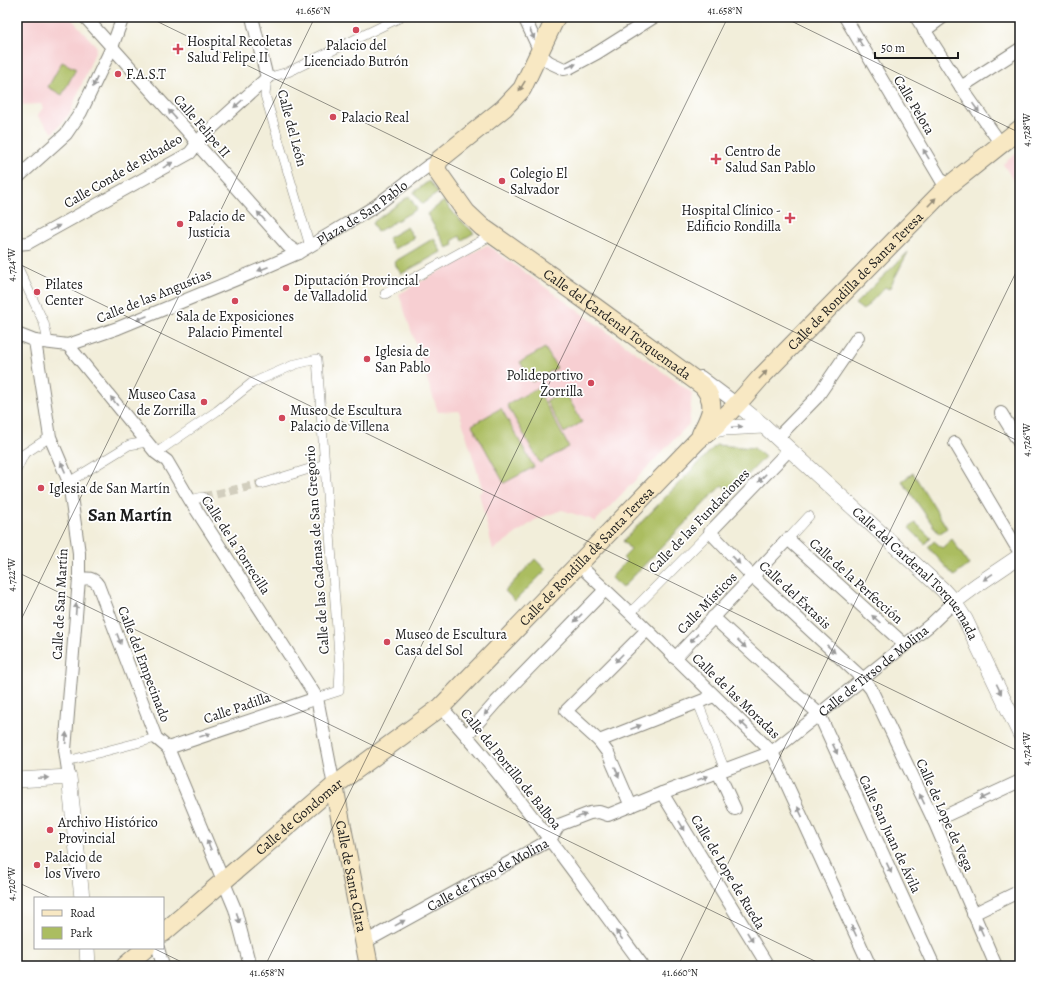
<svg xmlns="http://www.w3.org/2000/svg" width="1037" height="983" viewBox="0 0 1037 983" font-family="Alegreya,serif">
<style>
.built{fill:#f7cfd2}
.green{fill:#abbd61;stroke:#646c3e}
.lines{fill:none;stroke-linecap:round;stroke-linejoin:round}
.pedestrian-tunnel{stroke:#d2cebe;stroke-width:9;stroke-dasharray:9 4.5;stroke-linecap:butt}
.pedestrian-casing{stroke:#87857b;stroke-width:10}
.minor-casing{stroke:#87857b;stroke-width:14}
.tertiary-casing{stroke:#87857b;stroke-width:16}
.secondary-casing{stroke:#87857b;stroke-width:20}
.pedestrian{stroke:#fff;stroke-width:9}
.minor{stroke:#fff;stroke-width:12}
.tertiary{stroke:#fff;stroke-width:15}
.secondary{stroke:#f8e8c3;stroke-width:18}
.oneway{fill:#999}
.oneway2{fill:#958c78}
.ticks{fill:none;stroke:#1c1c1c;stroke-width:1;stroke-opacity:0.45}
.poi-dot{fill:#d1495b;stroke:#fff;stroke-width:1.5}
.labels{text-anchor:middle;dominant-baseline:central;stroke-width:3.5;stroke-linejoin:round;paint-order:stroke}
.poi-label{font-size:14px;fill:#1c1c1c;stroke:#fff;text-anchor:start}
.street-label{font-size:14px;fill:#1c1c1c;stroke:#fff}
.district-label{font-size:18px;font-weight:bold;fill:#1c1c1c;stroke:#fff}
.neatline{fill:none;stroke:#1c1c1c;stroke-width:1.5}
.ticks-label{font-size:10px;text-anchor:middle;fill:#1c1c1c}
</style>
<rect width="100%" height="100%" fill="#fff"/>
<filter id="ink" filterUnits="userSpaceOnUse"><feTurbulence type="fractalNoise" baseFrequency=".025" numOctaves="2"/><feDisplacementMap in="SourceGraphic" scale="8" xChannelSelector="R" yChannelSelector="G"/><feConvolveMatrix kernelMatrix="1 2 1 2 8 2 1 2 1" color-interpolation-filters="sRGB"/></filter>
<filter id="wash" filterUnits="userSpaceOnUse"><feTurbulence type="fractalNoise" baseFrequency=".012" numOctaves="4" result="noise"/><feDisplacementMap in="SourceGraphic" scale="16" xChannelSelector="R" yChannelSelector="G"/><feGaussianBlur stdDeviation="0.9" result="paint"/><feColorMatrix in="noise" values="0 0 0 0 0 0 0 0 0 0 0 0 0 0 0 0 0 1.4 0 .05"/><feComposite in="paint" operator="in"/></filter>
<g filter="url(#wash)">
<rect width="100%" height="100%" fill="#f2eeda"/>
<g class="built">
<path d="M17 17H70L97 47 70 113 53 133 37 116 43 108 41 104 20 105 21 82 17 71Z"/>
<path d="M1020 150V193L1014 181 1003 164Z"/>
<path d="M487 245 692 393 689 424 595 522 590 519 562 510 535 520 493 550 479 493 483 491 459 411 438 412 399 294Z"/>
</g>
<g class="green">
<path d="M62 62 76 69 62 95 48 87Z"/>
<path d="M429 181 438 193 422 204 414 192Z"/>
<path d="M409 196 417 209 377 232 372 223Z"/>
<path d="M444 201 457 217 474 233 462 240 460 236 452 241 454 245 447 248 427 214Z"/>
<path d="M407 227 414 238 394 249 388 238Z"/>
<path d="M434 238 441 252 401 274 394 262Z"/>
<path d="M908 252 889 289 885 287 863 310 855 304Z"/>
<path d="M545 348 557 368 532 382 520 362Z"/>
<path d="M537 388 569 447 540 463 507 405Z"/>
<path d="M564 390 582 422 564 433 546 401Z"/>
<path d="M501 408 534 467 504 483 472 425Z"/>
<path d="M716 445 754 448 765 457 730 493 722 485 622 588 611 578 626 561 623 558 631 550 623 541Z"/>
<path d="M913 473 947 528 939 534 902 481Z"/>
<path d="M915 522 931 538 925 544 909 528Z"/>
<path d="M952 539 969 565 954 576 928 547 934 541 942 548Z"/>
<path d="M535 559 546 570 515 601 505 591Z"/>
</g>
</g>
<g filter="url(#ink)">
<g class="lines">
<path class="pedestrian-tunnel" d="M203 497 261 484"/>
<defs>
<g id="pedestrian">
<path d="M310 246 265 95 267 78 288 72 401 17"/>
<path d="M17 266 44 323 48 342"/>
<path d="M385 294 492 235"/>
<path d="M156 453 217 411 252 383 296 364 317 359 340 669 339 691 317 698"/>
<path d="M17 469 24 454 50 437"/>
<path d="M69 482 129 445 147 442"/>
<path d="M261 484 325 464"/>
<path d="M190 500 203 497"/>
<path d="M788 539 809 516"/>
<path d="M630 613 710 532"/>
<path d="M698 703 725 770"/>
<path d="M67 761 156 738"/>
</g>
<g id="minor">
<path d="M85 17 191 135 197 144 288 246 298 253"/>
<path d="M524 17 542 56 549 62 564 69 569 68 597 53 654 17"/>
<path d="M845 17 946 188"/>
<path d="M916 17 961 87 1001 144"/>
<path d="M924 31 943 17"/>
<path d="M961 87 1020 49"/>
<path d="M17 178 66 134 81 112 112 47 123 17"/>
<path d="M17 244 28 243 190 153 203 136 267 78 252 17"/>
<path id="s1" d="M17 334 35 341 68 345 118 328 266 267 298 253 335 231 374 207 428 166 439 160"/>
<path d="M35 341 50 437 69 482 79 553V579L65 750 69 777"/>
<path d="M68 345 156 453 167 461 190 500 317 698 334 786"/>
<path d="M701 377 737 404"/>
<path d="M1001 413 1020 444"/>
<path d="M777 438 817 397 858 337"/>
<path d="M955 443 1020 553"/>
<path d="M789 450 710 532 752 576 862 678 871 689 934 821 996 966"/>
<path d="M578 564 630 613 772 752 870 966"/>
<path d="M79 579C87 578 93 577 98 585L156 738 168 748 235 909 250 966"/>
<path d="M713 617 819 714 934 966"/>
<path d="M675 658 788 539 905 645"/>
<path d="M441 707C515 788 578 878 643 966"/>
<path d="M467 735 496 702 605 590"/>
<path d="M599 741 714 696"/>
<path d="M168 748 317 698"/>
<path d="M718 772 735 809"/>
<path d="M662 793 768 966"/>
<path d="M631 806 608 753 599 741 566 711 647 630"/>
<path d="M934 821 1020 781"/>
<path d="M973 914 1020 891"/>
<path id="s2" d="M365 942 550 840 559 825 590 813 599 812 608 815 662 793 772 752 930 625 954 602"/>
<path d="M158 948 163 966"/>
</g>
<g id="tertiary">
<path id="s3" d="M737 404 764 426 942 589 954 602 965 619 1020 734"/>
<path d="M710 431 725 428 764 426"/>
<path d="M954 602 977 585 1020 556"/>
<path d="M17 780 69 777 82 898"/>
<path d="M87 948 88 966"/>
</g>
<g id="secondary">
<path id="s4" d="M556 17 522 89 504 108 439 160 437 166V171L466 212 482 227 595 307 703 386C718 404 710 416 701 434"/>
<path id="s5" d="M334 786 369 966"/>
<path id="s6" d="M163 933 334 786 441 707 698 440C722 422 742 399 761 377L946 188 1020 129"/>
<path d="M125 966 146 948"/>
</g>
</defs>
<use href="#pedestrian" class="pedestrian-casing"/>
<use href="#minor" class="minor-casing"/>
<use href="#tertiary" class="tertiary-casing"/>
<use href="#secondary" class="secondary-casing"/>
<use href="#pedestrian" class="pedestrian"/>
<use href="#minor" class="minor"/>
<use href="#tertiary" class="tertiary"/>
<use href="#secondary" class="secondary"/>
</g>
<defs><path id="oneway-solid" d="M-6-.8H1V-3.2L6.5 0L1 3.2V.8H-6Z"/></defs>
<g class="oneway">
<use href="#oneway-solid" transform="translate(532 34) rotate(65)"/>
<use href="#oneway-solid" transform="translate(860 42) rotate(-121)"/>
<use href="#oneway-solid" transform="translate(571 66) rotate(-23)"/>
<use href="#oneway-solid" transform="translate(95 82) rotate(115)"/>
<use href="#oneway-solid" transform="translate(238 104) rotate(138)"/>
<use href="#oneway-solid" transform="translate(976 108) rotate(55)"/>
<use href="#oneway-solid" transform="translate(172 114) rotate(-132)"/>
<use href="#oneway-solid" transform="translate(926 154) rotate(-121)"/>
<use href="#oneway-solid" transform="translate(168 165) rotate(-29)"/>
<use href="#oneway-solid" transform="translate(261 216) rotate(-132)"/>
<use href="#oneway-solid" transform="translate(55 228) rotate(-29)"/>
<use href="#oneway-solid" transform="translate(263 269) rotate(159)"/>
<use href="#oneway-solid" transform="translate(142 318) rotate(158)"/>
<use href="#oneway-solid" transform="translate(114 401) rotate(-129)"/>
<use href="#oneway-solid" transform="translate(737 427) rotate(-4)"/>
<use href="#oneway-solid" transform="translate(63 467) rotate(-113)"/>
<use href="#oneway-solid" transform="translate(762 478) rotate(134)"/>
<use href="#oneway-solid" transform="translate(736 560) rotate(47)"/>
<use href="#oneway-solid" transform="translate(988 577) rotate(146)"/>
<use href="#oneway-solid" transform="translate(76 609) rotate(-86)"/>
<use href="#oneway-solid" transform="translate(578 618) rotate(134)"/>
<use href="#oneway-solid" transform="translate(876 619) rotate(-138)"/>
<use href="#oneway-solid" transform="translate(694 638) rotate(133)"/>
<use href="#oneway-solid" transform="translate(119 639) rotate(69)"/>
<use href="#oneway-solid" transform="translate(742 644) rotate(43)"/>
<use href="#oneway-solid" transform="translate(831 649) rotate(43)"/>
<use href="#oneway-solid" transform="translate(619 658) rotate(134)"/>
<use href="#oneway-solid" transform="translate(999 689) rotate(64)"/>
<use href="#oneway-solid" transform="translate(488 711) rotate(132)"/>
<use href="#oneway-solid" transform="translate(744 725) rotate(-136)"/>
<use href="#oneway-solid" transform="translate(636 727) rotate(-21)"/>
<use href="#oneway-solid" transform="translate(205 735) rotate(-19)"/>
<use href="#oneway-solid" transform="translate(66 738) rotate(-86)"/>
<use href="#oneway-solid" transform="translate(835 749) rotate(65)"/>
<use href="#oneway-solid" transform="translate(617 772) rotate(67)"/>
<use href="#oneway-solid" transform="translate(43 778) rotate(-3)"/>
<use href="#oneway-solid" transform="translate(703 778) rotate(-20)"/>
<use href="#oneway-solid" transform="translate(985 797) rotate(155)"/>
<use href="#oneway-solid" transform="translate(922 799) rotate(-116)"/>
<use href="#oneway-solid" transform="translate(800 812) rotate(-115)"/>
<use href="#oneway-solid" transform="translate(581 816) rotate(-19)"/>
<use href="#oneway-solid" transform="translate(682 826) rotate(59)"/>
<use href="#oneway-solid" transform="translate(209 845) rotate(-113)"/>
<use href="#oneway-solid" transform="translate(889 868) rotate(65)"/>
<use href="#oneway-solid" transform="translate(238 918) rotate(75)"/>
<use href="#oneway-solid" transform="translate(400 923) rotate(-29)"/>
<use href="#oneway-solid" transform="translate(981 930) rotate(-114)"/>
<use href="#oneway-solid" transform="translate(854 931) rotate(-115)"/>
<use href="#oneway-solid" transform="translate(619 935) rotate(-127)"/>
<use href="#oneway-solid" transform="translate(750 937) rotate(59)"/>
</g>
<g class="oneway2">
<use href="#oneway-solid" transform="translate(522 86) rotate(122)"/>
<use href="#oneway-solid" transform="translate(932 202) rotate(-46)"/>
<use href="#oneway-solid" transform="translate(763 375) rotate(-46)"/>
</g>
</g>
<path class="ticks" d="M148 17 1020 442M783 17 1020 133M17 263 1020 752M17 572 825 966M17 628 315 17M17 882 51 898M153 948 190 966M265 966 728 17M678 966 1020 264"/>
<g class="poi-dot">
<circle cx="356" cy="30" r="4"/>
<path d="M176 43h4v4h4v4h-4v4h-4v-4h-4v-4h4z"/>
<circle cx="118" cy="74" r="4"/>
<circle cx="333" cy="117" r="4"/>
<path d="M714 153h4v4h4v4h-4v4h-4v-4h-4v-4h4z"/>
<circle cx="502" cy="181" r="4"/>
<path d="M788 212h4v4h4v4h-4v4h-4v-4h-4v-4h4z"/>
<circle cx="180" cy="224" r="4"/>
<circle cx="286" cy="288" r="4"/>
<circle cx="37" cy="292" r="4"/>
<circle cx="235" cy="301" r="4"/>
<circle cx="367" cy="359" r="4"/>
<circle cx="591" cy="383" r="4"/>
<circle cx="204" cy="402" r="4"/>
<circle cx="282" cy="418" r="4"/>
<circle cx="41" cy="488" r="4"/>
<circle cx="387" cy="642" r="4"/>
<circle cx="50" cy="830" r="4"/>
<circle cx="37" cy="865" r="4"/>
</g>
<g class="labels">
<g class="poi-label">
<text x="187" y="41">Hospital Recoletas<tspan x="187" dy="16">Salud Felipe II</tspan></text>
<text x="356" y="45" text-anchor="middle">Palacio del<tspan x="356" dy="16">Licenciado Butrón</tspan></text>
<text x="126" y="74">F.A.S.T</text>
<text x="341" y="117">Palacio Real</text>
<text x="725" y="151">Centro de<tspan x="725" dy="16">Salud San Pablo</tspan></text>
<text x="510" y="173">Colegio El<tspan x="510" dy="16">Salvador</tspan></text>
<text x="781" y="210" text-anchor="end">Hospital Clínico -<tspan x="781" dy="16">Edificio Rondilla</tspan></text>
<text x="188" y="216">Palacio de<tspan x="188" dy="16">Justicia</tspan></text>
<text x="294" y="280">Diputación Provincial<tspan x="294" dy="16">de Valladolid</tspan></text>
<text x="45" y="284">Pilates<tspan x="45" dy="16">Center</tspan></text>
<text x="235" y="316" text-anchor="middle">Sala de Exposiciones<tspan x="235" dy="16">Palacio Pimentel</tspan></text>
<text x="375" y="351">Iglesia de<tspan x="375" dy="16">San Pablo</tspan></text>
<text x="583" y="375" text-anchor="end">Polideportivo<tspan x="583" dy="16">Zorrilla</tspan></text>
<text x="196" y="394" text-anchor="end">Museo Casa<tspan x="196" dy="16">de Zorrilla</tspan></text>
<text x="290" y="410">Museo de Escultura<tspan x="290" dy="16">Palacio de Villena</tspan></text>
<text x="49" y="488">Iglesia de San Martín</text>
<text x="395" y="634">Museo de Escultura<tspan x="395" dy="16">Casa del Sol</tspan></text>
<text x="58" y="822">Archivo Histórico<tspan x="58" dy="16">Provincial</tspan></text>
<text x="45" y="857">Palacio de<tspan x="45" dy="16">los Vivero</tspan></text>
</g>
<g class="street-label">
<text transform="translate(914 105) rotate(59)">Calle Pelota</text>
<text transform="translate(202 126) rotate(49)">Calle Felipe II</text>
<text transform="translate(292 128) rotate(75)">Calle del León</text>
<text transform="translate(123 171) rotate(-30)">Calle Conde de Ribadeo</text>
<text stroke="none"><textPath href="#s1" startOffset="376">Plaza de San Pablo</textPath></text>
<text stroke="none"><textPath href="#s6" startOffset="953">Calle de Rondilla de Santa Teresa</textPath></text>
<text transform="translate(154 296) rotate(-22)">Calle de las Angustias</text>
<text stroke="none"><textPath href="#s4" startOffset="439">Calle del Cardenal Torquemada</textPath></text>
<text transform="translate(699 521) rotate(-46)">Calle de las Fundaciones</text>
<text transform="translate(236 545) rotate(57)">Calle de la Torrecilla</text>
<text transform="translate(317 550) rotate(-94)">Calle de las Cadenas de San Gregorio</text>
<text stroke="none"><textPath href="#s6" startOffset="568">Calle de Rondilla de Santa Teresa</textPath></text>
<text stroke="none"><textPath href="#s3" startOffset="247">Calle del Cardenal Torquemada</textPath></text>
<text transform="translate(856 581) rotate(42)">Calle de la Perfección</text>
<text transform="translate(795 595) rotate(43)">Calle del Éxtasis</text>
<text transform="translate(707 603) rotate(-46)">Calle Místicos</text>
<text transform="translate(60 604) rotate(-87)">Calle de San Martín</text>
<text transform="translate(144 664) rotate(69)">Calle del Empecinado</text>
<text stroke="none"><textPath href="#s2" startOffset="586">Calle de Tirso de Molina</textPath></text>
<text transform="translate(736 696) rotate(44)">Calle de las Moradas</text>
<text transform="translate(237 708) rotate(-19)">Calle Padilla</text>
<text transform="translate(511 769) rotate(51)">Calle del Portillo de Balboa</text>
<text transform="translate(945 815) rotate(66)">Calle de Lope de Vega</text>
<text stroke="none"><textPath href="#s6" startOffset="179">Calle de Gondomar</textPath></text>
<text transform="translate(890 834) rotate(65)">Calle San Juan de Ávila</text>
<text transform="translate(728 872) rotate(59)">Calle de Lope de Rueda</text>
<text stroke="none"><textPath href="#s2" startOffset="140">Calle de Tirso de Molina</textPath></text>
<text stroke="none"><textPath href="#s5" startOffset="92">Calle de Santa Clara</textPath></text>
</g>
<g class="district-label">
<text x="130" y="515">San Martín</text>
</g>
</g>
<rect width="1037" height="983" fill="none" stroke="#fff" stroke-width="44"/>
<rect x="34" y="897" width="130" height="52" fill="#ffffff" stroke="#a4a4a4"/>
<rect x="42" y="910" width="20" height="6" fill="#f8e8c3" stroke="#a4a4a4"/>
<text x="70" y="917" font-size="12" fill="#1c1c1c">Road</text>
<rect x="42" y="927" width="20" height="12" fill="#abbd61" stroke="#a4a4a4"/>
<text x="70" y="937" font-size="12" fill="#1c1c1c">Park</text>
<path d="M875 52v6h83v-6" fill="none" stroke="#1c1c1c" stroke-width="2"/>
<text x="881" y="52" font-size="12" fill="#1c1c1c" stroke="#ffffff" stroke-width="3" paint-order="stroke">50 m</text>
<rect x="22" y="22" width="993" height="939" class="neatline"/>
<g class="ticks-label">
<text x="313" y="14">41.656°N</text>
<text x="725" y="14">41.658°N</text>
<text transform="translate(1026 130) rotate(-90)" y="4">4.728°W</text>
<text transform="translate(11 265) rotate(-90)" y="4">4.724°W</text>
<text transform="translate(1026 440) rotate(-90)" y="4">4.726°W</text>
<text transform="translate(11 575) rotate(-90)" y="4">4.722°W</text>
<text transform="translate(1026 749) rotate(-90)" y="4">4.724°W</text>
<text transform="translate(11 884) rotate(-90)" y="4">4.720°W</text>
<text x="267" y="976">41.658°N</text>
<text x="680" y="976">41.660°N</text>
</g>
</svg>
